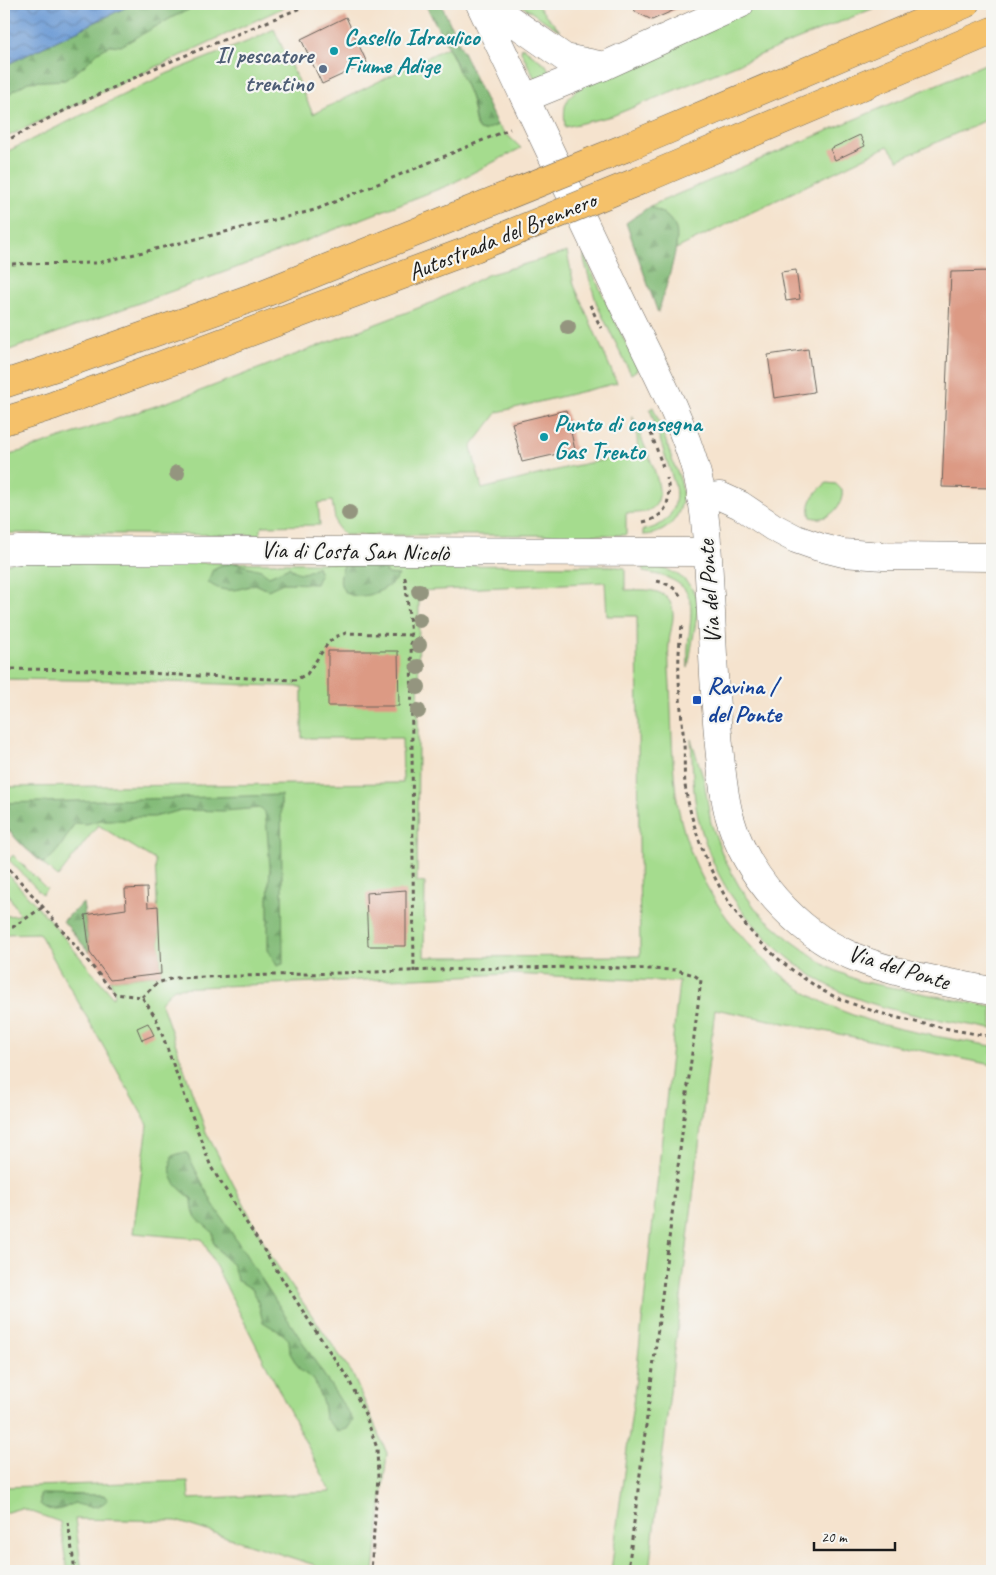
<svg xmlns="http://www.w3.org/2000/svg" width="996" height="1575" viewBox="0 0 996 1575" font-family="Caveat,sans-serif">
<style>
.grass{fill:#a5dc8e;stroke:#607c55;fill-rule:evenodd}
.forest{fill:url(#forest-firs);stroke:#506c4a}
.water{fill:url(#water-waves);stroke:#445c78}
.building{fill:#dc9a84}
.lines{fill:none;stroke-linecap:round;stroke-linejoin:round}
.minor-casing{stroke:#68625a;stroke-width:29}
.motorway-casing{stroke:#68625a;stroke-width:29}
.path{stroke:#68625a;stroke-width:3;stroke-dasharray:4 4;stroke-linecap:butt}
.minor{stroke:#fff;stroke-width:28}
.motorway{stroke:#f5c16b;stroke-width:28}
.motorway-bridge-casing{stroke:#68625a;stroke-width:29;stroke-linecap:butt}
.motorway-bridge{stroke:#f5c16b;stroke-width:28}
.tree{fill:#94957f}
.culture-dot{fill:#0f9aa8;stroke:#f6f6f2;stroke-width:2}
.service-dot{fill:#5c6f8a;stroke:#f6f6f2;stroke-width:2}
.transit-dot{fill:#1a4fb4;stroke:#f6f6f2;stroke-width:2}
.labels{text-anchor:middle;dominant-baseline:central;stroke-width:4.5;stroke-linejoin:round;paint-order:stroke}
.culture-label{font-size:24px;font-weight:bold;fill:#0d838f;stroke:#f6f6f2;text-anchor:start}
.service-label{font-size:24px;font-weight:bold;fill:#4e5e75;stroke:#f6f6f2;text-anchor:end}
.street-label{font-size:24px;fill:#1c1c1c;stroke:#f6f6f2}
.transit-label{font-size:24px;font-weight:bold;fill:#164399;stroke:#f6f6f2;text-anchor:start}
</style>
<defs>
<pattern id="forest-firs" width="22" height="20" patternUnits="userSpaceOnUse" patternTransform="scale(1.25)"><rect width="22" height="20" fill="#84bc79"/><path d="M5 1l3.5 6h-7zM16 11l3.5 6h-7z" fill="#71a168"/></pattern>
<pattern id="water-waves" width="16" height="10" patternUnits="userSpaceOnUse" patternTransform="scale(1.25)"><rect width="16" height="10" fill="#6d9bd5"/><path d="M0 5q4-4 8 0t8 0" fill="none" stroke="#597eac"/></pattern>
</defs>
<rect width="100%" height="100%" fill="#f6f6f2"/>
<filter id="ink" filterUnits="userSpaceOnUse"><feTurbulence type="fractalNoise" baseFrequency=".02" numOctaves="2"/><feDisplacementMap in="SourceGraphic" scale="10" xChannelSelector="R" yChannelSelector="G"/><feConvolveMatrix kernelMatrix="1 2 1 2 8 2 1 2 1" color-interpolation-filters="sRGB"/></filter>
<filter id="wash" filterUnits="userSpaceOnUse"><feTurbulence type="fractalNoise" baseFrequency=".0096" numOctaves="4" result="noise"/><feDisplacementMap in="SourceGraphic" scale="20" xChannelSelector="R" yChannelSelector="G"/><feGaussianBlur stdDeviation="1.12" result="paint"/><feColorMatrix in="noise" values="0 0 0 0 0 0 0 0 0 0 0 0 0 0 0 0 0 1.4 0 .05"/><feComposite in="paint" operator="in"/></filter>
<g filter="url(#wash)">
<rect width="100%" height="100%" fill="#f5e3ce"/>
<g class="grass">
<path d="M133 4H291L4 138V66Z"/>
<path d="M519 4H536L560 31Z"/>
<path d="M761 4H884L612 116 565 127C563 102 565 98 585 84Z"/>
<path d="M274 29 313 114 448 47 464 80 471 99 476 126 479 130 484 131 497 125 521 148 449 185 233 269 4 352V153L166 74 254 39Z"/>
<path d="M522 47 546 65 550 73 542 82 536 81 521 51Z"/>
<path d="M992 61V117L898 160 888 146 676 249C676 223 673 218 650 206Z"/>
<path d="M567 252 574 285 617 383 498 412 471 447 482 489 569 467 638 453 637 437 632 415C638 429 643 443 649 456 660 484 672 516 626 513V535H344L336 525 332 501 318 503 320 525 262 526 260 535 4 533V457L200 391 431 303 487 275Z"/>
<path d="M584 255 638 369 631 374 597 305 584 260Z"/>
<path d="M653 407C660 425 667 443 673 462 676 470 681 479 682 488 685 512 670 535 643 535V530C667 527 679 509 675 486L650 409Z"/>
<path d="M827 483 836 484 842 490C844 506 828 523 811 517 806 502 816 491 827 483Z"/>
<path d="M14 562 345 563 382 566 418 565 612 566 625 568V590C639 590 662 587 670 602 677 615 670 629 669 643 668 652 669 660 669 669 672 711 671 753 676 794 686 867 726 930 783 976 842 1025 920 1033 992 1046V1065L715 1009 649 1571H611L633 1404 679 982 510 974 174 988 161 1002 206 1132 272 1258 352 1373 387 1453 374 1571H315V1565L176 1521 75 1519 82 1571H67L60 1522 21 1508 4 1513V1487L188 1481 189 1499 331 1492 202 1239 133 1233 148 1125 39 933 4 934V916L20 915 4 887V870L47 917 113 997 115 994 110 980 161 974 155 860 98 825 58 877 22 845 4 825V787L403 783 402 738H302V687L139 681 4 679V565ZM605 582 607 616H637L640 956 424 957 425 883 417 882 419 591Z"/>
<path d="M643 566C669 565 697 580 698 609L688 668C684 619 714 582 643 572Z"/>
<path d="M691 739 704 780 711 823 723 856 739 886 758 912 789 939 828 967 859 981 992 1007V1029C944 1020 894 1014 848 995 801 975 754 932 727 889 715 870 706 846 700 825 692 797 693 767 691 739Z"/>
<path d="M13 855 47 889 42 894 9 860Z"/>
</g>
<g class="forest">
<path d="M133 4H201L173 17 121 46 110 45 98 52 84 66 65 80 28 82 4 97V66Z"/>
<path d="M425 4H441L497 125 484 131 479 130C475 124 475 118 474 111 471 91 459 76 454 58Z"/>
<path d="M650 206C660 211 671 217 676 229 681 244 663 296 658 313L626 223Z"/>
<path d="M235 563 261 570 269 576 289 567C301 576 305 574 317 566L320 575 316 584 283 583 268 590 255 584C239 590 223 595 208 582L213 569 221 565Z"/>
<path d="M345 563 382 566 388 574 399 575C381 602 324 608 345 563Z"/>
<path d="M281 795 283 964 277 966 268 950V899L270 868 267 829 265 812 261 808 224 811 182 810 154 817H134L127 820H101L86 824 75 823C65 838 59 854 43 863L22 845 4 825V803Z"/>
<path d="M83 903 90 953 63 921Z"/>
<path d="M181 1153H187L213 1204 353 1420 347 1429 337 1431 325 1418 323 1403 314 1380 300 1370 290 1353 289 1340 283 1334 263 1322 257 1298 252 1289 237 1280 233 1265 224 1257 213 1242V1233C199 1218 193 1222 192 1199 175 1185 167 1179 172 1156Z"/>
<path d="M40 1494 105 1495 108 1499C99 1510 86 1507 74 1503 62 1510 51 1514 40 1504Z"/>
</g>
<path class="water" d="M4 4H133L4 66Z"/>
<g id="blocks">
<g class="building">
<path d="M642 4H688L652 20 634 11Z"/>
<path d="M346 17 367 63 322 84 301 39Z"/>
<path d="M860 135 865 146 835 160 830 149Z"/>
<path d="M796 270 800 299 786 301 781 272Z"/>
<path d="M992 271V488L942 487 951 272Z"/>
<path d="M808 349 814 392 774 398 768 355Z"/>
<path d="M566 410 575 450 522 462 512 423Z"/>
<path d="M328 651H398L399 706H328Z"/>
<path d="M147 888 148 907 158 906 161 974 110 980 90 953 85 915 126 909 125 889Z"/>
<path d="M406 890V946H368L366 893Z"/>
<path d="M148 1023 154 1035 142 1040 137 1028Z"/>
</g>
</g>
</g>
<g filter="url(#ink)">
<use href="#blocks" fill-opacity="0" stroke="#68625a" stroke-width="1"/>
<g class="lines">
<defs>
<g id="minor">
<path d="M480 4C527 102 574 200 620 298 647 355 680 412 697 474 708 517 708 567 711 612 713 660 715 708 720 756 722 776 724 796 729 815 745 875 796 932 852 956 896 975 946 982 992 991"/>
<path d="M488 4 565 58 604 66"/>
<path d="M525 98 604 66 740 4"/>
<path d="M701 498 720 496 740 505 773 527 796 539 819 547 843 553 883 556 992 557"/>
<path d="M4 552 19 550 707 552"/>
</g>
<g id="motorway">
<path d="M625 148 965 4"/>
<path d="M639 181 992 31"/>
<path d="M4 384 62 365 260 295 461 214"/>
<path d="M4 421 52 406 475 248"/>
</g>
</defs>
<use href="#minor" class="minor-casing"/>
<use href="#motorway" class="motorway-casing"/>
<g class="path">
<path d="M4 142 55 115 155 68 310 4"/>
<path d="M4 264 98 263 315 210 510 129"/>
<path d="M590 305 601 328"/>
<path d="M651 433 664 470"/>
<path d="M643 522C668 517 671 501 667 478"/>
<path d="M405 577 411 635 414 972"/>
<path d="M657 581C666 583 678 588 681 598"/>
<path d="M682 626C675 664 681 705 684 744 685 761 683 780 687 797 703 871 738 933 802 977 814 985 825 993 838 998 887 1019 940 1027 992 1037"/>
<path d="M4 669 101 670 179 675 295 680 307 674 328 643 335 637 346 633 411 635"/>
<path d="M4 863 43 907 115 994 142 997 156 1018 211 1167 313 1327 349 1380 365 1414 377 1448 378 1477 371 1571"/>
<path d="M4 927H13L43 907"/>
<path d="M142 997 157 983 174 978 504 968 592 967 677 970 694 975 701 980 628 1571"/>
<path d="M68 1522 75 1571"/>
</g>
<use href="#minor" class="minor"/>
<use href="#motorway" class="motorway"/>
<defs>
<g id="motorway-bridge">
<path d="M461 214 625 148"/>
<path d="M475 248 639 181"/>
</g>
</defs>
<use href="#motorway-bridge" class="motorway-bridge-casing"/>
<use href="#motorway-bridge" class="motorway-bridge"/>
</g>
<g class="tree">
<circle cx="568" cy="327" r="8"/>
<circle cx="177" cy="473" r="8"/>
<circle cx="349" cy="513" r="8"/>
<circle cx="419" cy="591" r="8"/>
<circle cx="419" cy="620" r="8"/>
<circle cx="419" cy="645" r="8"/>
<circle cx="418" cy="667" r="8"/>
<circle cx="418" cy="687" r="8"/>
<circle cx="418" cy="711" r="8"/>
</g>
</g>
<g class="culture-dot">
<circle cx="334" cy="51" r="5"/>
<circle cx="544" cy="437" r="5"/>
</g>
<circle class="service-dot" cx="323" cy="69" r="5"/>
<rect class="transit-dot" x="692" y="695" width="10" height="10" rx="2.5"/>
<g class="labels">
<g class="culture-label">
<text x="344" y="37">Casello Idraulico<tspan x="344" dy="28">Fiume Adige</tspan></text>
<text x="554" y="423">Punto di consegna<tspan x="554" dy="28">Gas Trento</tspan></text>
</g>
<g class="service-label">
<text x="313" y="55">Il pescatore<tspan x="313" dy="28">trentino</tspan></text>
</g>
<g class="street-label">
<text transform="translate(502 236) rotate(-22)">Autostrada del Brennero</text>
<text transform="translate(355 551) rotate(1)">Via di Costa San Nicolò</text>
<text transform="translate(709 592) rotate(-94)">Via del Ponte</text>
<text transform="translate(899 967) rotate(17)">Via del Ponte</text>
</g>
<g class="transit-label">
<text x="707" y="686">Ravina /<tspan x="707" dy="28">del Ponte</tspan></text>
</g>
</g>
<rect width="996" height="1575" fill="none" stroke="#f6f6f2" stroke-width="20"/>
<path d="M814 1542v8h81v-8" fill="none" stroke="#1c1c1c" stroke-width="2.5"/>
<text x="821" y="1542" font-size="15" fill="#1c1c1c" stroke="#f6f6f2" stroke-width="4" paint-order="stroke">20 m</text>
</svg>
